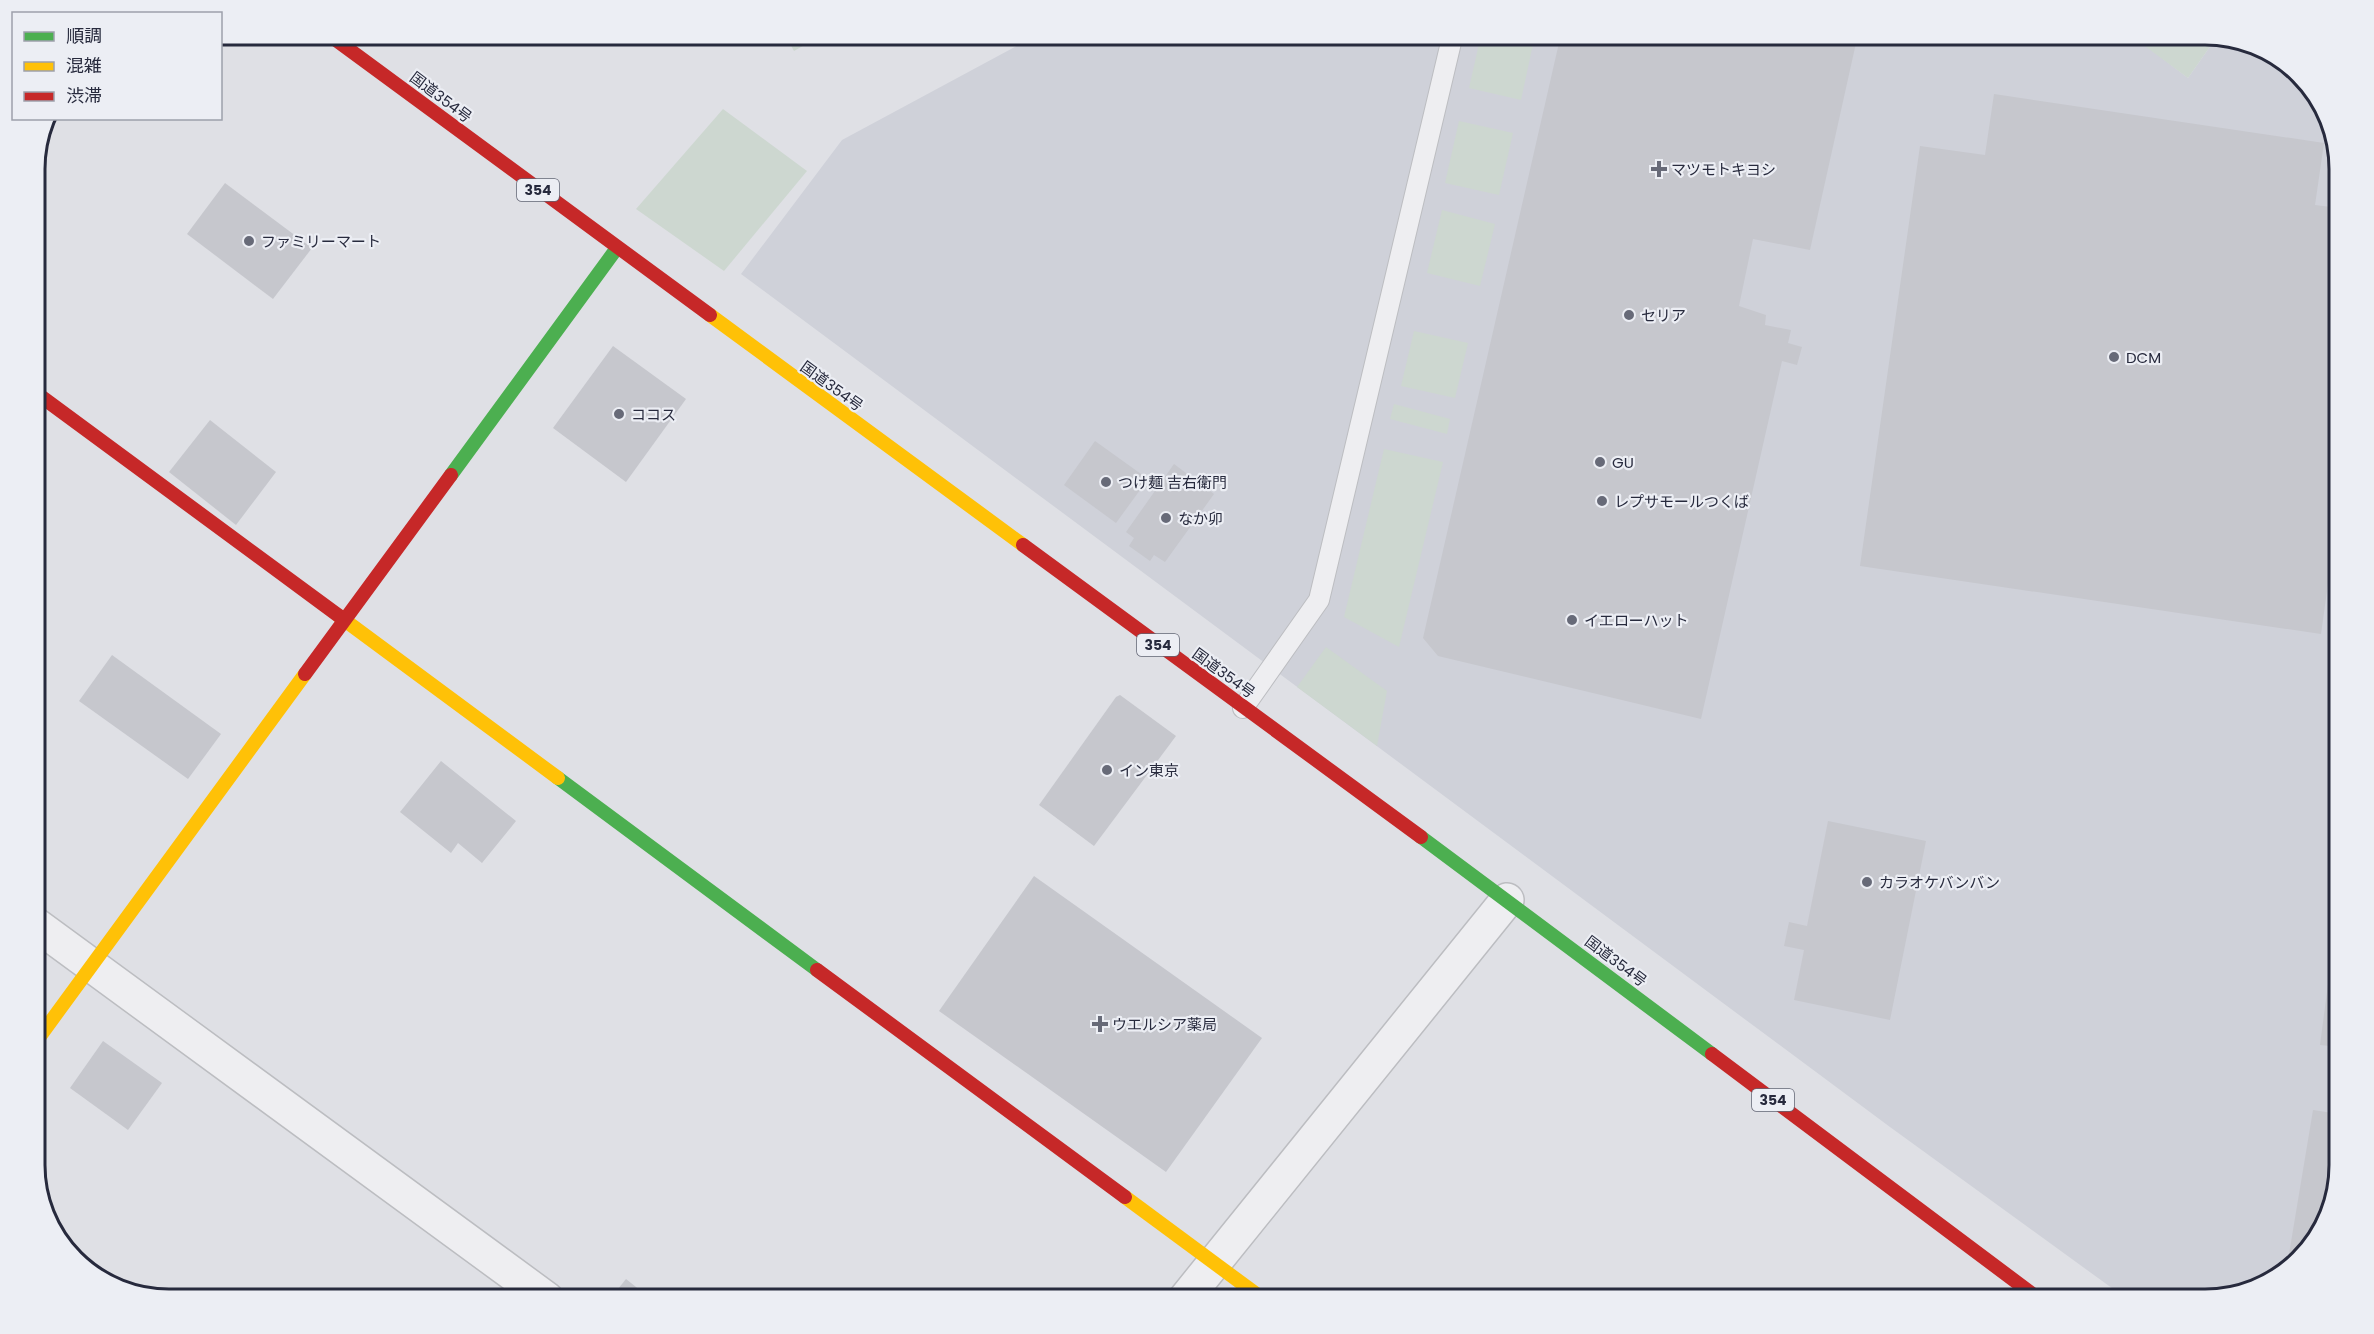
<svg xmlns="http://www.w3.org/2000/svg" width="2374" height="1334" viewBox="0 0 2374 1334" font-family="Poppins,'Noto Sans JP',sans-serif">
<style>
.built{fill:#cfd1d9}
.green{fill:#cdd7d0}
.building{fill:#c6c7cd}
.lines{fill:none;stroke-linecap:round;stroke-linejoin:round}
.lane-casing{stroke:#bcbdc1;stroke-width:22}
.street-casing{stroke:#bcbdc1;stroke-width:36}
.lane{stroke:#eeeef1;stroke-width:20}
.street{stroke:#eeeef1;stroke-width:33}
.fast{stroke:#4caf50;stroke-width:14}
.slow{stroke:#ffc107;stroke-width:14}
.jam{stroke:#c62828;stroke-width:14}
.poi-dot{fill:#676a78;stroke:#eceef4;stroke-width:2}
.labels{text-anchor:middle;dominant-baseline:central;stroke-width:4.5;stroke-linejoin:round;paint-order:stroke}
.shield{fill:#eceef4;stroke:#626574;stroke-width:1.5}
.shield-label{font-size:14px;font-weight:bold;fill:#272a3d}
.street-label{font-size:15px;fill:#272a3d;stroke:#eceef4}
.poi-label{font-size:15px;fill:#272a3d;stroke:#eceef4;text-anchor:start}
.rim{fill:none;stroke:#272a3d;stroke-width:3}
</style>
<rect width="100%" height="100%" fill="#dfe0e5"/>
<path class="built" d="M2130 34 2188 78 2216 38 2272 52 2317 95 2339 161V1165L2322 1232 2272 1281 2205 1299H2127L1890 1127 741 274 842 140 1037 35Z"/>
<g class="green">
<path d="M785 35H822L794 51Z"/>
<path d="M1481 35H1535L1521 100 1469 88Z"/>
<path d="M2205 35 2216 38 2188 78 2130 35Z"/>
<path d="M723 109 807 171 724 271 636 209Z"/>
<path d="M1459 121 1513 133 1499 195 1445 183Z"/>
<path d="M1442 210 1495 224 1480 286 1427 273Z"/>
<path d="M1414 331 1468 343 1455 398 1401 386Z"/>
<path d="M1394 404 1450 419 1447 434 1390 419Z"/>
<path d="M1384 449 1443 462 1399 647 1344 617Z"/>
<path d="M1326 647 1387 691 1377 746 1297 687Z"/>
</g>
<g class="building">
<path d="M1561 34H1858L1810 250 1753 239 1739 306 1766 315 1765 325 1791 330 1788 343 1802 347 1797 365 1782 361 1701 719 1438 656 1423 638Z"/>
<path d="M1994 94 2324 143 2315 205 2339 208V505L2321 634 1860 566 1920 146 1985 155Z"/>
<path d="M225 183 312 248 273 299 187 234Z"/>
<path d="M613 346 686 399 626 482 553 428Z"/>
<path d="M210 420 276 472 236 525 169 472Z"/>
<path d="M1095 441 1148 479 1116 523 1064 485Z"/>
<path d="M1174 464 1214 494 1165 562 1154 555 1150 561 1129 546 1134 538 1126 532Z"/>
<path d="M112 655 221 734 188 779 79 701Z"/>
<path d="M1120 695 1176 736 1094 846 1039 805 1116 697Z"/>
<path d="M441 761 516 821 482 863 458 843 451 853 400 812Z"/>
<path d="M1828 821 1926 841 1890 1020 1794 1000 1804 950 1784 946 1789 922 1807 926Z"/>
<path d="M1034 876 1262 1038 1166 1172 939 1011Z"/>
<path d="M2332 954 2339 955V1047L2320 1045Z"/>
<path d="M103 1041 162 1083 128 1130 70 1088Z"/>
<path d="M2313 1110 2339 1114V1165L2322 1232 2287 1266Z"/>
<path d="M626 1279 651 1299H610Z"/>
</g>
<g class="lines">
<defs>
<path id="lane" d="M1243 708 1319 600 1453 34"/>
<g id="street">
<path d="M35 924 547 1299"/>
<path d="M1185 1299 1507 900"/>
</g>
</defs>
<use href="#lane" class="lane-casing"/>
<use href="#street" class="street-casing"/>
<use href="#lane" class="lane"/>
<use href="#street" class="street"/>
<g class="fast">
<path d="M451 475 617 248"/>
<path d="M558 778 817 970"/>
<path d="M1421 837 1712 1054"/>
</g>
<g class="slow">
<path d="M710 315 1023 545"/>
<path d="M339 616 558 778"/>
<path d="M35 1043 305 674"/>
<path d="M1125 1197 1263 1299"/>
</g>
<g class="jam">
<path d="M328 34 710 315"/>
<path d="M35 392 339 616"/>
<path d="M1023 545 1421 837"/>
<path d="M305 674 451 475"/>
<path d="M817 970 1125 1197"/>
<path d="M1712 1054 2039 1299"/>
</g>
</g>
<g class="poi-dot">
<path d="M1656 160h6v6h6v6h-6v6h-6v-6h-6v-6h6z"/>
<circle cx="249" cy="241" r="6"/>
<circle cx="1629" cy="315" r="6"/>
<circle cx="2114" cy="357" r="6"/>
<circle cx="619" cy="414" r="6"/>
<circle cx="1600" cy="462" r="6"/>
<circle cx="1106" cy="482" r="6"/>
<circle cx="1602" cy="501" r="6"/>
<circle cx="1166" cy="518" r="6"/>
<circle cx="1572" cy="620" r="6"/>
<circle cx="1107" cy="770" r="6"/>
<circle cx="1867" cy="882" r="6"/>
<path d="M1097 1015h6v6h6v6h-6v6h-6v-6h-6v-6h6z"/>
</g>
<g class="labels">
<g class="shield">
<rect x="517" y="179" width="42" height="22" rx="4.5"/>
<rect x="1137" y="634" width="42" height="22" rx="4.5"/>
<rect x="1752" y="1089" width="42" height="22" rx="4.5"/>
</g>
<g class="shield-label">
<text x="538" y="190">354</text>
<text x="1158" y="645">354</text>
<text x="1773" y="1100">354</text>
</g>
<g class="street-label">
<text transform="translate(441 97) rotate(37)">国道354号</text>
<text transform="translate(832 386) rotate(36)">国道354号</text>
<text transform="translate(1224 673) rotate(36)">国道354号</text>
<text transform="translate(1616 961) rotate(37)">国道354号</text>
</g>
<g class="poi-label">
<text x="1671" y="169">マツモトキヨシ</text>
<text x="261" y="241">ファミリーマート</text>
<text x="1641" y="315">セリア</text>
<text x="2126" y="357">DCM</text>
<text x="631" y="414">ココス</text>
<text x="1612" y="462">GU</text>
<text x="1118" y="482">つけ麺 吉右衛門</text>
<text x="1614" y="501">レプサモールつくば</text>
<text x="1178" y="518">なか卯</text>
<text x="1584" y="620">イエローハット</text>
<text x="1119" y="770">イン東京</text>
<text x="1879" y="882">カラオケバンバン</text>
<text x="1112" y="1024">ウエルシア薬局</text>
</g>
</g>
<path d="M0 0H2374V1334H0ZM169 45H2205A124 124 0 0 1 2329 169V1165A124 124 0 0 1 2205 1289H169A124 124 0 0 1 45 1165V169A124 124 0 0 1 169 45Z" fill="#eceef4" fill-rule="evenodd"/>
<path class="rim" d="M169 45H2205A124 124 0 0 1 2329 169V1165A124 124 0 0 1 2205 1289H169A124 124 0 0 1 45 1165V169A124 124 0 0 1 169 45Z"/>
<rect x="12" y="12" width="210" height="108" fill="#eceef4" stroke="#9da0ab" stroke-width="1.5"/>
<rect x="24" y="32" width="30" height="9" fill="#4caf50" stroke="#9da0ab" stroke-width="1.5"/>
<text x="66" y="42" font-size="18" fill="#272a3d">順調</text>
<rect x="24" y="62" width="30" height="9" fill="#ffc107" stroke="#9da0ab" stroke-width="1.5"/>
<text x="66" y="72" font-size="18" fill="#272a3d">混雑</text>
<rect x="24" y="92" width="30" height="9" fill="#c62828" stroke="#9da0ab" stroke-width="1.5"/>
<text x="66" y="102" font-size="18" fill="#272a3d">渋滞</text>
</svg>
